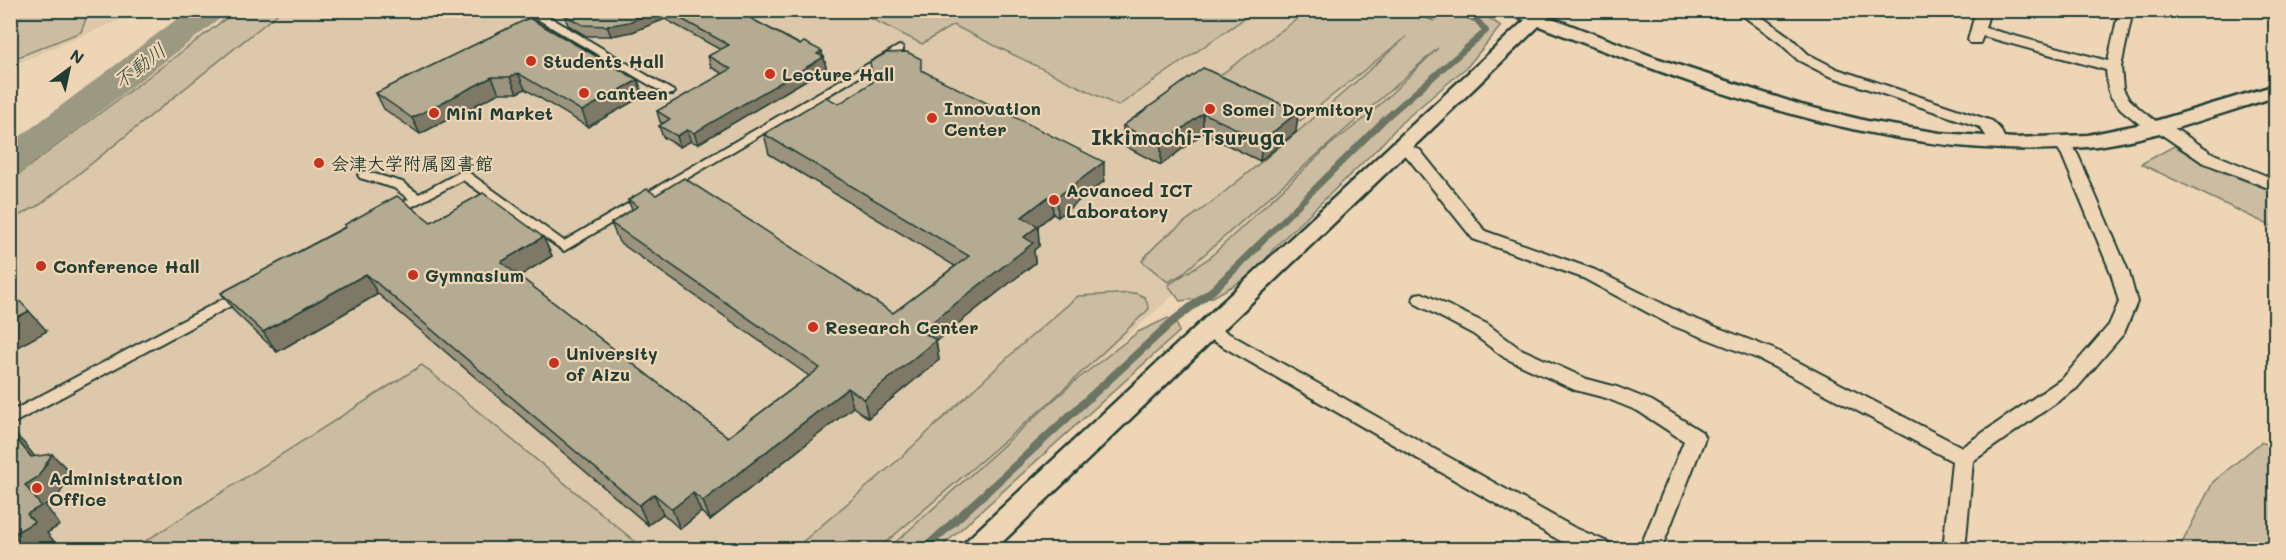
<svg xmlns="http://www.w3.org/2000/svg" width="2286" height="560" viewBox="0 0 2286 560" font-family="Mali,'Klee One',sans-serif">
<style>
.built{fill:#ddc8ab}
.green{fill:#ccbca1;stroke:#767c6a;stroke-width:1.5}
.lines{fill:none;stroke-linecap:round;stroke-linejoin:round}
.stream-far1{stroke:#6a7463;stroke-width:6}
.stream{stroke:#6a7463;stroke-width:8}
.river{fill:#9c9983;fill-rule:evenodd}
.pedestrian-casing{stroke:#1f3d34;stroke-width:4}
.minor-casing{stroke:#1f3d34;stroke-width:4}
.tertiary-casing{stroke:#1f3d34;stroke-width:5}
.pedestrian{fill:#eed5b6;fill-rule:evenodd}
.minor{fill:#eed5b6;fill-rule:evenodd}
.tertiary{fill:#eed5b6;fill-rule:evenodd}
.wall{fill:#9b937e;stroke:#1f3d34;stroke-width:1.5}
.shaded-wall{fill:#7e7866;stroke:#1f3d34;stroke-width:1.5}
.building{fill:#b4ab92;stroke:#1f3d34;stroke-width:1.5}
.poi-dot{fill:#c8321e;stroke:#eed5b6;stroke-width:2}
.labels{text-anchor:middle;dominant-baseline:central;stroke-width:4.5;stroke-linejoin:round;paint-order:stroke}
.poi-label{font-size:18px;font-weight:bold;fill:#1f3d34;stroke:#eed5b6;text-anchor:start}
.water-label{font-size:20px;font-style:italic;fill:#324b40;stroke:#eed5b6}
.quarter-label{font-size:21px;font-weight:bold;fill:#1f3d34;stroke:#eed5b6}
</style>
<rect width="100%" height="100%" fill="#eed5b6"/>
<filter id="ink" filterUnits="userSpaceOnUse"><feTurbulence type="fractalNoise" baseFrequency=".0167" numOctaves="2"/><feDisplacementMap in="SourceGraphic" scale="12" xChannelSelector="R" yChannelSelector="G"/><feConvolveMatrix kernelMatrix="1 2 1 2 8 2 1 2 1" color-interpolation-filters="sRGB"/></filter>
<g filter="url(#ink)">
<g class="built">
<path d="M1458 10 1484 20 887 549 11 550V176L233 11Z"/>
<path d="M11 11H141L11 66Z"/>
</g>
<g class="green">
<path d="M11 10H88L89 11 81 32 11 60Z"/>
<path d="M236 11H281L41 204 11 220V180Z"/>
<path d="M856 11 1255 10V11L1118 106 953 25 922 44Z"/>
<path d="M1308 11H1409L1434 21 1415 11H1478L1501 26 1468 66 1401 123 1380 146 1275 247 1255 273 1213 297 1180 301 1168 285 1208 259 1330 145 1370 114 1438 48 1181 275 1168 282 1142 261C1162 234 1196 216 1222 194 1285 143 1347 91 1406 37L1300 121 1212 81Z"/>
<path d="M2174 146 2222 172 2275 192V228L2141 164Z"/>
<path d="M1135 293 1145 297 1149 309 1051 401 878 549H794L897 461 1019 347 1078 296Z"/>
<path d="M1168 318 1177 324 1179 332 939 549H888L1074 382 1138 332Z"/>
<path d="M422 365 644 549H133Z"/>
<path d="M2261 442 2275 447V549H2179L2213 482Z"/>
</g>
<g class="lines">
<path class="stream-far1" d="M1255 248 1387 117 1486 31 1477 20 1452 10"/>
<path class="stream" d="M923 550 1173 321 1213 290 1257 247"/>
<path class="river" d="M189 10H226L222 17 23 171 10 175V144Z"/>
<defs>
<g id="pedestrian">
<path d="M526 10H538L675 92 673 94H665L527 13Z"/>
<path d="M899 46 903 47V51L564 251 463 180 392 217 386 213 387 210 409 199 394 188 360 178 358 175 364 171 402 182 419 194 460 172H468L564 241Z"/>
<path d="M244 288 249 290 251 293 249 296 10 425V412Z"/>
</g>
<g id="minor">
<path d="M1735 10H1752L1790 37 1808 54 1837 69 1992 121 2000 129 2007 143 2005 146H1993L1980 127 1827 75 1798 60 1780 43Z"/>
<path d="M1976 10H1990L1985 28 2108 61 2119 10H2133L2121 67 2123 89 2128 98 2141 110 2157 122 2166 123 2214 154 2276 180V191L2202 162 2158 132 2148 131 2121 109 2111 97 2108 89 2106 70 1983 36 1980 43H1970L1968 40Z"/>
<path d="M2062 138 2068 140 2078 155 2129 273 2137 302 2124 333 2077 388 1973 461 1965 550H1943L1952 461 1759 359 1671 325 1583 278 1473 239 1408 158 1392 147 1400 142 1420 150 1485 231 1595 270 1685 315 1773 349 1962 447 2063 378 2109 325 2119 302 2111 273 2062 155 2054 143Z"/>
<path d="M1422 293 1487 324 1519 348 1587 379 1617 387 1652 401 1702 432 1705 438 1661 550H1639L1684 441 1638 411 1606 398 1575 390 1505 358 1473 334 1416 304 1413 299 1416 294Z"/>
<path d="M1210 323 1573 527 1610 543 1613 550H1579L1557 539 1203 335 1201 330 1203 325Z"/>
</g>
<path id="tertiary" d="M1506 10H1531L1659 59 1801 105 1867 121 1940 133 2014 138 2088 135 2152 122 2276 85V97C2214 114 2152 141 2087 147 1896 164 1714 93 1539 26L994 550H961L965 542 1525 20 1508 14Z"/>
</defs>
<use href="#pedestrian" class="pedestrian-casing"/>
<use href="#minor" class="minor-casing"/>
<use href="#tertiary" class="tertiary-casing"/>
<use href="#pedestrian" class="pedestrian"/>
<use href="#minor" class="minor"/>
<use href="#tertiary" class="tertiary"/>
</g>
<g class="wall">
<path d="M573 10H735L824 57 826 68 698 144 691 141 680 147 663 137 659 126 663 123 660 122 657 111 723 74 711 67 708 56 721 50 665 19 632 32 611 36H586L568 25 564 15Z"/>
<path d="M529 18 638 80 643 96 588 127 525 89 517 93H499L420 134 384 109 376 93Z"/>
<path d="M1203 68 1298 112 1296 132 1260 161 1203 133 1161 165 1123 145V126Z"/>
<path d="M923 71 1104 181 1058 217 1053 214 1038 226 1039 246 1034 250 1035 263 936 341 939 360 868 418 853 407 710 520 701 512 680 529 663 514 648 525 378 294 277 352 236 313 221 293 345 227 344 225 431 222 543 237 552 256 519 276 728 437 809 376 619 242 611 223 632 210 628 200 656 195 893 313 955 266 769 154 764 134Z"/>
</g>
<g class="shaded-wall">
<path d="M658 10H662L665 19 632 32 611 36 607 26Z"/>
<path d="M822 51 823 58 824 57 826 68 698 144 694 133Z"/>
<path d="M518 73 525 89 517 93 510 77Z"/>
<path d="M492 77 499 93 420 134 412 118Z"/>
<path d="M638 80 643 96 588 127 582 111Z"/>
<path d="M1298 112 1296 132 1260 161 1262 141Z"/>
<path d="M1203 113V133L1161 165V145Z"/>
<path d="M687 130 691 141 680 147 677 136Z"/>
<path d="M1104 162V181L1058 217 1057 197Z"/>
<path d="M1052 194 1053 214 1024 237 1022 217Z"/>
<path d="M1038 226 1039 246 1034 250 1035 263 936 341 939 360 868 418 864 399 921 331 1024 237Z"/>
<path d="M543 237 552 256 510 282 501 262Z"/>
<path d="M366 274 378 294 277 352 263 332Z"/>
<path d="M29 311 47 331 10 351V321Z"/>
<path d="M848 388 853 407 710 520 703 501Z"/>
<path d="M10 429 24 443 44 468 52 454 71 473 58 497 45 505 60 525 47 533 54 541 41 549H10V536L27 514 25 485 31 457 10 431Z"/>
<path d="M693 493 701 512 680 529 672 509Z"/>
<path d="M654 494 663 514 648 525 639 505Z"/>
</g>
<g class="building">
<path d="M573 10H658L629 22 607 26 583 25 564 15Z"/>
<path d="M665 10H735L800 45 804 42 822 51 817 54 824 57 694 133 687 130 677 136 659 126 670 119 657 111 731 69 708 56 729 45Z"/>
<path d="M529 18 638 80 582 111 518 73 510 77H492L412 118 376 93Z"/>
<path d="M907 52 921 59V70L1104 162 1057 197 1052 194 1022 217 1038 226 1024 237 1033 243 921 331 936 340 864 399 848 388 703 501 693 493 672 509 654 494 639 505 366 274 263 332 221 293 346 227 344 225 397 196 431 222 483 193 543 237 501 262 728 437 820 368 611 223 638 206 628 200 647 189 656 195 684 178 893 313 969 256 764 134 826 97 839 104 873 82 870 62 886 53Z"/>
<path d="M1203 68 1298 112 1262 141 1203 113 1161 145 1123 126Z"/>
<path d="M10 291 29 311 10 321Z"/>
<path d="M10 431 31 457 52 454 38 477 25 485 41 506 27 514 34 522 10 536Z"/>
</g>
</g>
<g class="poi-dot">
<circle cx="531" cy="61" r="6"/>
<circle cx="770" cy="74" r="6"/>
<circle cx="584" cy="93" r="6"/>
<circle cx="1210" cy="109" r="6"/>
<circle cx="434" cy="113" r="6"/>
<circle cx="932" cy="118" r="6"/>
<circle cx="319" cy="163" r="6"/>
<circle cx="1054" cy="200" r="6"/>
<circle cx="41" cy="266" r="6"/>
<circle cx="413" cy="275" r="6"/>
<circle cx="813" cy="327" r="6"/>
<circle cx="554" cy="363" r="6"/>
<circle cx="37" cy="488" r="6"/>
</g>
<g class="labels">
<g class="poi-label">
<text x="543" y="61">Students Hall</text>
<text x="782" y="74">Lecture Hall</text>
<text x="596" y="93">canteen</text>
<text x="944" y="108">Innovation<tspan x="944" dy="21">Center</tspan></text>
<text x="1222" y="109">Somei Dormitory</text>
<text x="446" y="113">Mini Market</text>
<text x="331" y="163">会津大学附属図書館</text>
<text x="1066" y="190">Acvanced ICT<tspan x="1066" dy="21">Laboratory</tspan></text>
<text x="53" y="266">Conference Hall</text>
<text x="425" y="275">Gymnasium</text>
<text x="825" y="327">Research Center</text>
<text x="566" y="353">University<tspan x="566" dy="21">of Aizu</tspan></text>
<text x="49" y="478">Administration<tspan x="49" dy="21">Office</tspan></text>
</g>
<g class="water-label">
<text transform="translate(139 65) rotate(-37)">不動川</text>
</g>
<g class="quarter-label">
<text x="1188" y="136">Ikkimachi-Tsuruga</text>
</g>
</g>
<rect width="2286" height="560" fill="none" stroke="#eed5b6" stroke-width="36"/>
<rect x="18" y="18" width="2250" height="524" fill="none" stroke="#1f3d34" stroke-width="2" filter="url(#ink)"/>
<g transform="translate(69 69) rotate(33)" stroke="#eed5b6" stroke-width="4.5" paint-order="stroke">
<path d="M0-4.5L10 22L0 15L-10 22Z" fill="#1f3d34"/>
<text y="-9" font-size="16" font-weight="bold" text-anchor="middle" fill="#1f3d34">N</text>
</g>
</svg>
